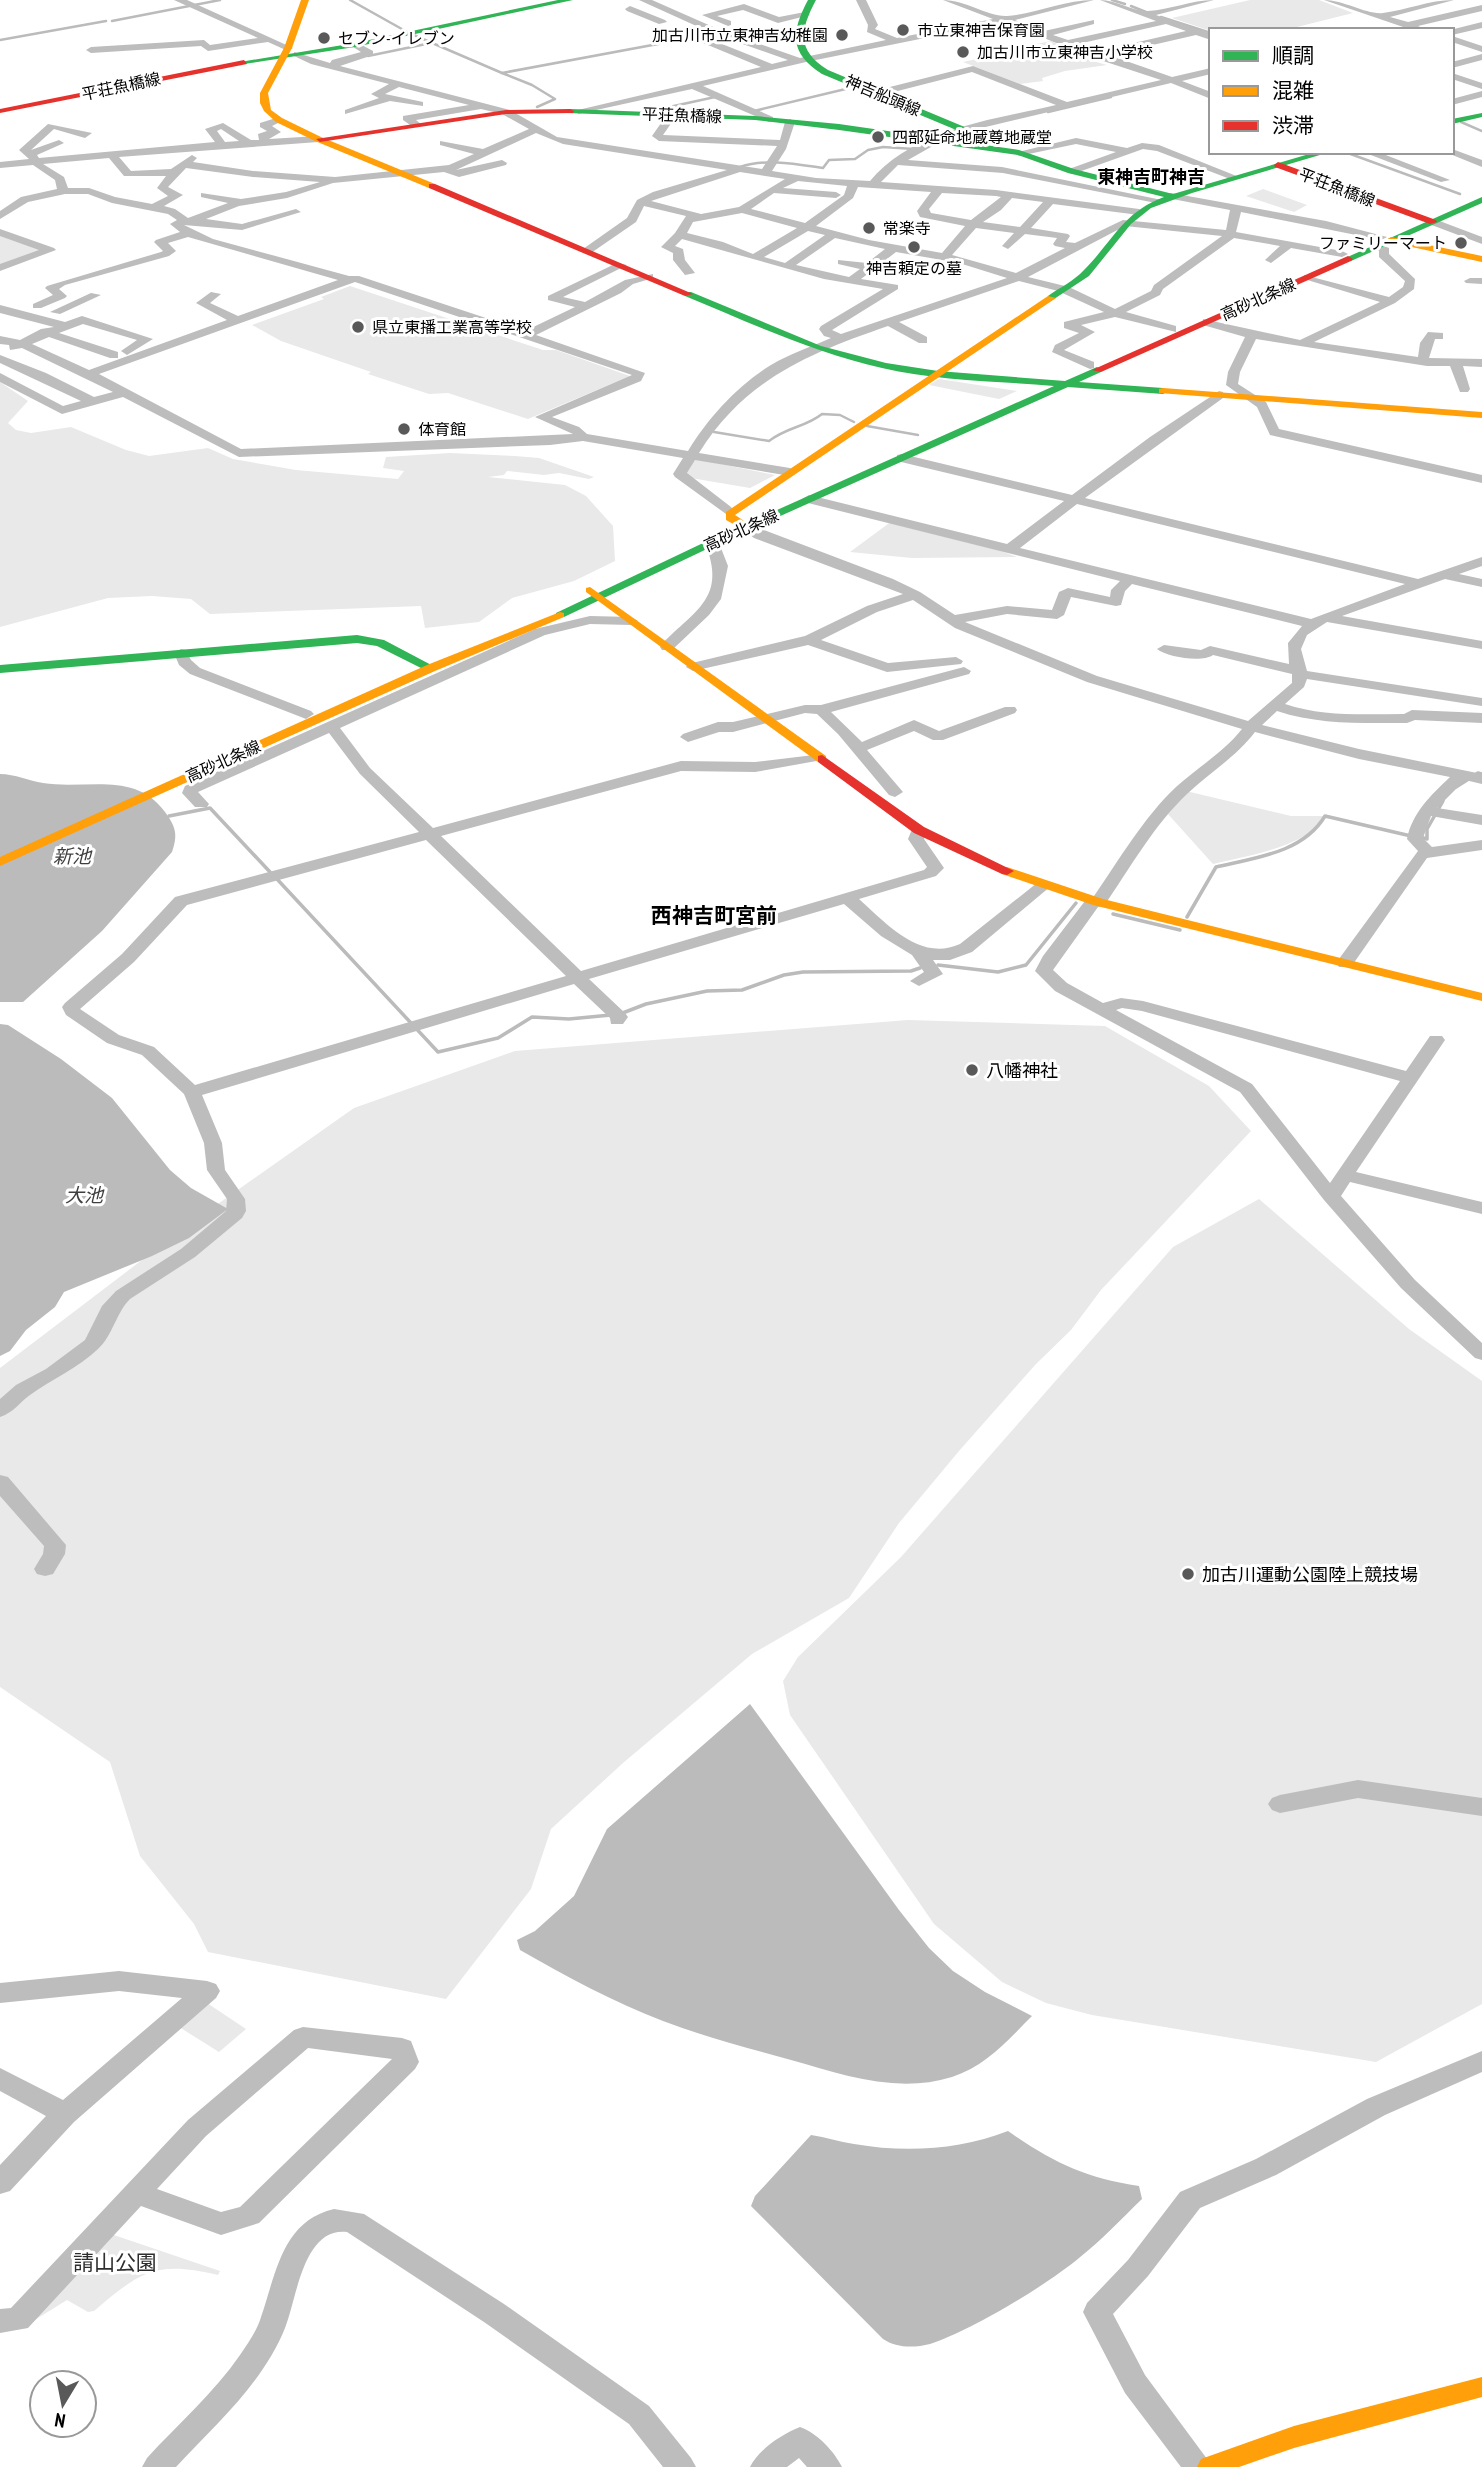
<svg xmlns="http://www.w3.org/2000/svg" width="1482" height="2467" viewBox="0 0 1482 2467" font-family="'PT Sans Narrow','Noto Sans JP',sans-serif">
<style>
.green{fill:#e9e9e9}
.water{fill:#bbb}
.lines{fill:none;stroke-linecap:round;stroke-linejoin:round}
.stream-far1{stroke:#bbb;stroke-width:2.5}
.stream{stroke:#bbb;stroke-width:3.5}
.street{fill:#bdbdbd;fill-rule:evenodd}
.fast{fill:#30b455;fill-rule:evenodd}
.slow{fill:#ff9f0a;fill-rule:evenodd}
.jam{fill:#e5322d;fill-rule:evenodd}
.poi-dot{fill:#595959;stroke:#fff;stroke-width:2.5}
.labels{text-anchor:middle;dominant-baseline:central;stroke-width:6;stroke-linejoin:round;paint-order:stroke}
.far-poi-label{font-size:16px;fill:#000;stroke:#fff;text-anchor:start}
.far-street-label{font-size:16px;fill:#000;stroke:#fff}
.far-quarter-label{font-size:18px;font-weight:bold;fill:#000;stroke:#fff}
.poi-label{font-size:18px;fill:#000;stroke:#fff;text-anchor:start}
.water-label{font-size:19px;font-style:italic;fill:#3f3f3f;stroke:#fff}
.quarter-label{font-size:21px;font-weight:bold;fill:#000;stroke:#fff}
.near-park-label{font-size:21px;fill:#2e2e2e;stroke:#fff}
</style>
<rect width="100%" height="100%" fill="#fff"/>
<g class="green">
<path d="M1250 0H1319L1353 13 1285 30 1211 31 1172 18Z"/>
<path d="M1051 41 1089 60 1107 65 1065 71 1042 78 1043 81 1020 84 963 62 981 58 978 56Z"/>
<path d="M1263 189 1307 205 1294 212 1246 196Z"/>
<path d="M0 234 46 250 0 267Z"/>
<path d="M350 286 543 350H556L630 376 528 419 448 393 429 394 368 374 371 372 281 341 252 325 324 299 321 297Z"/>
<path d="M939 379 1017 391 999 399 929 385Z"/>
<path d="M0 382 28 401 8 423 16 430 31 433 71 427 126 450 149 456 208 448 233 459 296 470 398 479 404 471 383 468 386 457 450 453 515 456 539 458 594 477 589 479 559 473 544 475 507 471 504 475 488 477 565 485 586 496 613 526 615 561 574 581 512 598 479 622 425 628 421 606 210 614 191 599 152 596 108 598 0 627Z"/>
<path d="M695 459 775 475 750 488 685 477Z"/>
<path d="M892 521 1001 551 1017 557 912 558 850 552Z"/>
<path d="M1186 791 1291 816H1323C1313 846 1241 857 1213 864L1167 813Z"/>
<path d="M908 1020 1105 1026 1209 1086 1251 1131 1101 1290 1071 1330 1036 1364 959 1451 899 1523 849 1598 752 1654 623 1763 551 1829 531 1889 446 1999 208 1952 194 1924 140 1856 110 1762 0 1687V1368L188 1225 354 1108 515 1051Z"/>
<path d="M1259 1199 1409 1329 1482 1381V2004L1376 2062 1092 2015 1046 2003 1002 1982 934 1924 790 1715 783 1681 798 1657 901 1557 1173 1247Z"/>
<path d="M204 2001 246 2029 219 2052 176 2025Z"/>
<path d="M108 2233 220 2271 218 2275C155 2260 140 2272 94 2311L88 2312 67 2300 25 2326Z"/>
</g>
<g class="water">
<path d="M0 774C15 774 29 781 43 783 86 790 135 770 165 812 176 827 178 835 172 852L102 931 23 1002H0Z"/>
<path d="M0 1024 8 1025 61 1059 112 1098 170 1170 191 1188 228 1209 189 1238 152 1256 64 1292 55 1307 26 1330 10 1351 0 1356Z"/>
<path d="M750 1704 899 1910 929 1948 953 1971 985 1992 1032 2016C1008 2040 986 2066 952 2077 897 2094 844 2075 791 2060 748 2048 705 2037 663 2021 613 2002 566 1976 520 1950L517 1940 535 1931 574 1896 607 1829Z"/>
<path d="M1008 2131C1052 2162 1085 2178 1139 2186L1142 2199C1121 2219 1102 2240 1079 2258 1045 2286 971 2331 930 2344 914 2348 896 2348 883 2339L751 2206 755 2196 811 2135C826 2137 839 2142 854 2144 906 2153 959 2150 1008 2131Z"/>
</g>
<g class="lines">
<g class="stream-far1">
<path d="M350 0 409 33 502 73"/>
<path d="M1112 0 1125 4"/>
<path d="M1131 6 1146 12"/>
<path d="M1161 17 1211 33"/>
<path d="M112 21 220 0"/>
<path d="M0 40 106 21"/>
<path d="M368 56 431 43"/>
<path d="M537 107 555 99 532 85 502 73 717 33"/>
<path d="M651 111 715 97"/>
<path d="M754 111 854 87"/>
<path d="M1048 112 1111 97"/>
<path d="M1461 122 1482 131"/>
<path d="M1345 152 1460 194"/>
<path d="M740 167C766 158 796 164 823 168L829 160 855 159 868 150 883 147 914 149"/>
<path d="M867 426 918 435"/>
<path d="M714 432 769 441C787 427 806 427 822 414L840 415 854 422"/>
</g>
<g class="stream">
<path d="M1456 787 1478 773 1482 774"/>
<path d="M169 816 210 808 270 872"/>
<path d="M1420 837 1427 839V829L1443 801"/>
<path d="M276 878 438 1052 498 1038 532 1017 569 1019 611 1015"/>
<path d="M1113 914 1180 930"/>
<path d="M1187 917 1216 867C1254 858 1303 853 1325 816L1411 836"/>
<path d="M938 965 998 972 1026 965 1076 903"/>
<path d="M620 1014 646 1004 707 991 742 990 784 975 803 972 911 971 920 968"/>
</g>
<g class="street">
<path d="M174 0H187L293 48 288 51 268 42 208 51 201 46 91 53 86 50 91 47 204 40 210 45 258 38Z"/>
<path d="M639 0H652L720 30 800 58 886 40 867 32 868 25 856 0H866L878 25 875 29 897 38 993 19 943 0C966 0 988 17 1007 16 1036 14 1064 0 1094 0L1015 20 1044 31 1094 20V24L1053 35 1068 40 1156 21 1100 0C1117 0 1133 12 1148 11 1170 10 1191 0 1214 0L1156 15 1211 34V40L1196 35 1109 55 1172 77 1211 68V74L1182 81 1211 92V99L1171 83 952 135 908 160 1002 167 1157 199 1161 200V204L1003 173 898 165 881 182 996 190 1139 209 1144 212 1139 215 1053 204 1031 228 1068 234 1070 236 1066 242 1075 243 1123 220 1226 230 1230 210 1167 198V194L1171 193 1326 221 1387 237 1381 240 1241 212 1236 232 1342 251 1348 254 1342 257 1291 248 1271 263 1265 260 1280 246 1234 238 1163 289 1160 295 1126 312 1176 326V332L1115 317 1081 325 1095 332 1064 350 1094 362V368L1090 369 1052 352 1055 345 1079 333 1064 328V322L1104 312 1058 291 1019 281 899 322 927 337V343H919L888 326C810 353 745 379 699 453L790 468 797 472 790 476 695 460 687 473 731 507 733 510 726 514 675 477 673 474 683 458 583 441 550 445 239 457 123 397 62 414 0 382V373L63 406 81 401 0 363V355L46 373 94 397 113 392 22 348 10 350 9 345 0 344V336L20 340 41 329 54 327 0 313V305L65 322 82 316 153 339 127 355 121 351 137 340 83 324 59 333 118 352V358H110L49 337 32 344 89 370 227 320 196 303 211 292 221 294 210 303 238 316 338 280 188 237 168 243 176 251 169 256 65 285 59 289 67 296 65 298 41 308H33V304L53 295 45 288 47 286 161 252 163 251 154 242 156 240 180 232 170 224 177 220 168 214 112 203 88 194H65L28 202 0 219V211L21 197 57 189 55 180 33 165 0 168V162L29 159 19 150 48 124 92 133 85 138 54 129 31 150 59 140 64 143 37 155 39 158 215 142 205 129 223 123 251 140H259L258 134 267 131 260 127V123L279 117 284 120 272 126 281 132 269 139 318 136 323 139 318 142 119 157 131 171 171 169 192 155 197 158 193 162 253 171 335 177 449 165 474 154 440 145V141L483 149 529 129 502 114 481 109 416 120 422 125 413 127 403 120V116L469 105 399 87 385 94 423 102V106L390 101 345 114V110L379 98 371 94 389 84 311 64 294 56V52L330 63 332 60 361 52 350 45 358 43 373 51V55L340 66 510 110 557 137 762 169 777 146 659 141 652 136 668 113 672 112 677 115 663 135 780 140 785 122 790 119 795 122 786 149 772 171 816 178 870 181C915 128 992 120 1056 105L972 72 878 96 874 95V91L973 66 1067 102 1161 80 1091 57 1004 22 806 62 703 86 773 117V121L769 122 692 89 578 114V110L761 67 691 38V34H697L772 64 788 60 714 34ZM1166 24 1186 31 1099 51 1078 44ZM221 129 239 141 225 142 217 131ZM536 133 563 144 727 170 653 192 637 200 627 218 583 249V253H591L636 222 644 206 686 216 675 233 661 247 673 253V260L685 275 695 273 685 260 683 249 675 246 682 239 824 279 883 289 821 326 819 329 824 336 831 338C811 347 789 354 771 365 738 385 708 418 688 451L587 434 579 427 552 417 641 381 645 373 536 335 621 293 633 284 653 278V274L625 280 585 302 563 297 627 265 617 263 548 296V300L575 307 525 331 359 276H349L213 239 184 225 242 230 301 212 296 209 242 224 206 219 239 206 287 198 333 183 444 172 459 177 506 165 507 163 502 160 456 170ZM109 158 124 176H166L157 188 168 196 152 204 115 197 89 188H68L64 177 43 164ZM186 168 253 177 320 182 286 192 241 199 201 193V197L228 203 188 218 175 209 164 206 183 195 168 187ZM740 172 785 179 739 207 701 214 651 201ZM798 181 847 186 844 195 805 223 751 209 774 193 836 198 841 195 836 192 783 188ZM858 187 931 192 917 211 920 217 965 226 942 253 869 240 816 226 853 198ZM942 193 996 196 1001 197 971 220 931 213 929 209ZM1012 198 1043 202 1020 227 983 222 1001 210ZM742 213 797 228 753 254 723 242 687 233 693 222ZM1125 226 1222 236 1154 285 1151 291 1115 309 1069 287 1028 277ZM976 228 1014 233 1002 246 1008 249 1025 234 1057 238 1053 244 1055 246 1065 248 1016 273 952 255ZM808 231 825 235 785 263 764 257ZM835 238 885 249 867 263 838 260V264L860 269 849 277 796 265ZM896 252 959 263 1007 278 841 334 832 330 898 289V285L861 279ZM355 282 632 375 535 417 573 434 241 449 99 374Z"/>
<path d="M1324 0C1344 0 1367 15 1383 13 1407 10 1429 0 1454 0L1390 17 1408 22 1482 5V11L1418 26 1427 30H1412Z"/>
<path d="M744 4 779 17 805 12 810 15 778 23 743 10 717 16 731 21V25L728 26 702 15Z"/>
<path d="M630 6 665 20 667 22 659 24 627 11 625 9Z"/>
<path d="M1482 22V28L1452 35V30H1450Z"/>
<path d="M1452 36 1482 46V52L1452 42Z"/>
<path d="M1482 54V60L1452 68V62Z"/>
<path d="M1452 73 1482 83V89L1452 79Z"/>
<path d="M1482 91V97L1452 105V99Z"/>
<path d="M1076 138 1127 148 1142 143 1159 145 1239 177 1230 179 1157 151 1143 149 1073 174 1069 173V169L1116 152 1076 144 1019 156 1014 153Z"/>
<path d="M1452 149 1482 160V167L1445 152H1452Z"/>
<path d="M1363 152H1378L1450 180 1441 182Z"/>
<path d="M1429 220H1437L1482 237V244L1429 224Z"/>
<path d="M0 229 54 248 56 250 0 271V264L39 250 0 236Z"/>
<path d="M1376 243 1389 248V254L1415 279 1414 289 1395 303 1314 342 1418 357 1420 343 1428 332 1443 333V339H1435L1429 358 1482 359V367L1463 366 1470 389 1468 392H1460L1450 366H1427L1256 339 1240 372 1238 384 1266 402 1279 429 1482 475V483L1270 435 1257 407 1226 385 1228 372 1245 337 1203 325V319L1300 340 1380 302 1304 279V275L1389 297 1403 287 1405 281 1379 257V251L1370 246Z"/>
<path d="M1470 278H1482V284L1466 283 1464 281Z"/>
<path d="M91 293 101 295 60 314 50 312Z"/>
<path d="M1219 391 1223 392V398L1085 498 1418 579 1482 557V566L1459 574 1482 579V587L1445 579 1342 616 1482 641V649L1327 622 1307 635 1301 649 1307 671 1482 698V706L1307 679 1304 687 1285 704C1323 717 1364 714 1404 714L1412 710 1482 713V723L1415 720 1407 723C1363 723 1319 725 1277 711L1262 725 1359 749 1482 774V784L1465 780 1437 808 1482 815V825L1431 816 1423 838 1432 847 1482 840V850L1427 858 1351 967H1339L1336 963 1418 851 1407 839C1412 813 1431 795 1450 777L1359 759 1255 732C1235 758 1210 772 1187 794 1154 825 1130 868 1104 906L1098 907 1053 970 1067 983 1103 1003 1121 998 1143 1001 1406 1071 1430 1036H1442L1445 1040 1356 1172 1482 1202V1214L1350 1182 1341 1196 1415 1280 1482 1343V1360L1475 1358 1401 1288 1324 1200 1240 1092 1055 991 1035 971 1043 956 1088 897 1094 896C1119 860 1144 817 1176 787 1198 767 1223 753 1242 729L1087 682 955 628 913 600 877 612 821 640 888 663 956 657 963 661 961 664 887 672 808 645 693 671 686 667 688 664 805 636 867 606 903 594 754 538 741 528 748 524 893 579 920 592 955 615 1007 606 1052 610 1059 592 1068 588 1110 597 1111 590 1120 581 804 502 802 499 809 495 1007 544 1064 501 897 461V455L902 454 1072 495 1150 437ZM1077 504 1405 584 1311 619 1020 548ZM1132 584 1302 626 1288 643 1289 664 1210 646 1201 650 1164 645 1157 649C1167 657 1202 663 1213 655L1292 674V683L1248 721 1097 676 965 622 1007 614 1057 619 1064 615 1071 597 1116 606 1121 605 1125 591ZM1122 1008 1142 1011 1400 1081 1330 1183 1252 1084 1116 1010Z"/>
<path d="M712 539 719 543 728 566 721 599 709 615 672 650H662L660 647 662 644C696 609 727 598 705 543Z"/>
<path d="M590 616 631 617 638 621 631 625 590 624 545 635 340 728 370 768 433 828 681 761 755 762 822 754 825 757 822 760 755 772 681 771 441 836 581 971 924 870 927 867 908 839 913 827 919 825 927 830 924 839 944 868 936 876 859 899C887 924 920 962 960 944L1037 883 1043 881 1051 886 972 952 950 960H933L943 974 919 986 910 981 924 972 912 955 881 936 844 904 589 979 625 1013 628 1017 623 1024H611L610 1018 574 984 202 1095 222 1143 225 1170 245 1199 246 1211 242 1218 195 1257 130 1299C116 1313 113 1335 98 1349 78 1368 52 1379 30 1395 20 1402 13 1413 0 1417V1399L16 1385 46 1369 85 1340 102 1306 116 1291 181 1249 226 1211 227 1199 207 1170 204 1143 184 1094 142 1055 107 1043 66 1015 62 1007 65 1003 122 954 175 897 419 832 360 774 329 733 198 792 209 804 207 807H195L182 793 185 786 535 629ZM426 840 566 976 195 1085 154 1047 119 1035 80 1009 134 962 187 905Z"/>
<path d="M181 649 186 650 191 660 200 668 311 711 314 714 306 719 301 717 190 674 179 665 174 653Z"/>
<path d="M964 667 971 671 969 674 831 712 862 742 914 720 939 731 1005 707H1015L1017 710 1015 713 943 740H933L914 731 867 750 903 792 895 797 889 795 838 734 817 714 805 713 733 732H719L688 742 680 737 683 734 718 722H733L805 705H821Z"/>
<path d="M0 1475 8 1477 66 1545 65 1554 53 1574 45 1576 37 1574 34 1569 43 1554 44 1546 0 1496Z"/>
<path d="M1358 1780 1482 1798V1816L1358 1798 1280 1813 1272 1810 1268 1804 1272 1798 1280 1795Z"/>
<path d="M119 1971 207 1981 216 1984 220 1991 216 1998 74 2122 10 2191 0 2194V2165L46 2116 0 2091V2068L63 2100 182 1998 119 1991 0 2003V1983Z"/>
<path d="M303 2027 402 2038 411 2041 419 2062 415 2069 259 2223 221 2235 141 2206 28 2328 0 2333V2309L11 2308 188 2120 294 2030ZM308 2048 392 2059 240 2207 221 2212 157 2189 206 2136Z"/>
<path d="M1482 2051V2072L1385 2115 1276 2175 1200 2208 1148 2276 1113 2314 1145 2375 1213 2467H1181L1125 2393 1083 2312 1087 2303 1128 2260 1180 2192 1256 2159 1367 2099Z"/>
<path d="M334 2209 364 2214 504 2304 649 2406 691 2458 696 2467H663L629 2424 484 2322 347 2232C303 2227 297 2298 285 2328 263 2383 216 2424 176 2467H142L147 2458C178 2424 214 2393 240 2355 248 2343 257 2331 261 2317 276 2274 282 2221 334 2209Z"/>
<path d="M800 2427C817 2433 834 2451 842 2467H807L799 2458 787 2467H750C758 2450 782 2434 800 2427Z"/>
</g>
<g class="fast">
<path d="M558 0H573L355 47 244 64 240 62 355 43Z"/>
<path d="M808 0H816C800 30 796 50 828 70L991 138V142H985L822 74C789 53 791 32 808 0Z"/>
<path d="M570 109 755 116 839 124 1019 150 1074 169 1173 194 1316 152H1330L1192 193 1151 208 1131 224 1089 276 1051 301 1048 300V296C1059 288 1074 281 1084 270 1113 241 1123 212 1164 197L1068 173 1018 155 839 130 755 120 567 113 566 111Z"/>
<path d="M1482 113V117L1452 124V119Z"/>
<path d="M1482 197V203L1351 261 1343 259Z"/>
<path d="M685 292H691L821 346 886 363 938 371 1065 381 1097 367 1102 370 1101 372 1079 382 1163 388 1168 391 1163 394 1068 387 709 548 564 617H556V613L701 544 1054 386C997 381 937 381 882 368 813 352 750 323 685 296Z"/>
<path d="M357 635 384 640 437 668 431 672 427 671 377 646 357 643 0 673V665Z"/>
</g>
<g class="slow">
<path d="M301 0H309L292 48 268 93 271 110 282 118 321 137 435 184V188H429L315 141 276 122 264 111 260 103V93L284 48Z"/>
<path d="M1391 237 1482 256V262L1388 242 1386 240Z"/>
<path d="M1048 296 1056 298 735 515 752 526V530H744L726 520V512Z"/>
<path d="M1163 388 1482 412V418L1159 393V389Z"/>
<path d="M590 587 826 756V762H818L586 592V588Z"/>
<path d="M560 612 564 613V617L435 671 0 866V857L427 665Z"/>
<path d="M1007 867 1103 899 1482 993V1001L1093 905 1002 874 1000 871Z"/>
<path d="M1482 2377V2397L1294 2448 1239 2467H1197L1201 2459 1294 2426Z"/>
</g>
<g class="jam">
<path d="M244 60 247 64 0 113V109Z"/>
<path d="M570 109 574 111 573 113 506 114 320 142 316 139 506 110Z"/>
<path d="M1278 162 1436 220 1437 222 1430 224 1275 167 1274 165Z"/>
<path d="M429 184H435L693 294 685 296 429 188Z"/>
<path d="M1348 256 1353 259 1351 261 1101 372 1092 370Z"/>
<path d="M822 755 924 827 1014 871 1007 875 1002 874 914 833 818 762V756Z"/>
</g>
</g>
<g class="poi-dot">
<circle cx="903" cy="30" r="7"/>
<circle cx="842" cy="35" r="7"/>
<circle cx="324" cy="38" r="7"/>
<circle cx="963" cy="52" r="7"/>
<circle cx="878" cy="137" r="7"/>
<circle cx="869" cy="228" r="7"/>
<circle cx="1461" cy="243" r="7"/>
<circle cx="914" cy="247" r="7"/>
<circle cx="358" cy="327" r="7"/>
<circle cx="404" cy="429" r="7"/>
<circle cx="972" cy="1070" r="7"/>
<circle cx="1188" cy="1574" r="7"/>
</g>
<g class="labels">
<g class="far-poi-label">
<text x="917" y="30">市立東神吉保育園</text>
<text x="828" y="35" text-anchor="end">加古川市立東神吉幼稚園</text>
<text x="338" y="38">セブン-イレブン</text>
<text x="977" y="52">加古川市立東神吉小学校</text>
<text x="892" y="137">四部延命地蔵尊地蔵堂</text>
<text x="883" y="228">常楽寺</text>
<text x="1447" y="243" text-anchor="end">ファミリーマート</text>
<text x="914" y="268" text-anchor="middle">神吉頼定の墓</text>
<text x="372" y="327">県立東播工業高等学校</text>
<text x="418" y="429">体育館</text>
</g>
<g class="far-street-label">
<text transform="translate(121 86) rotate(-12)">平荘魚橋線</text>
<text transform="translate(883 95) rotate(23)">神吉船頭線</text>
<text transform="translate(682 115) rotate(2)">平荘魚橋線</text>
<text transform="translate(1337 187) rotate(21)">平荘魚橋線</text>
<text transform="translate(1258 299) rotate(-24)">高砂北条線</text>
<text transform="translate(741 530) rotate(-24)">高砂北条線</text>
<text transform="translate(223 761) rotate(-24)">高砂北条線</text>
</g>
<g class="far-quarter-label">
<text x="1151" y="176">東神吉町神吉</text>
</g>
<g class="poi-label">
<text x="986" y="1070">八幡神社</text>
<text x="1202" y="1574">加古川運動公園陸上競技場</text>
</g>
<g class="water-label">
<text x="72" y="856">新池</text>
<text x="84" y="1195">大池</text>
</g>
<g class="quarter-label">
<text x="714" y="915">西神吉町宮前</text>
</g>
<g class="near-park-label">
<text x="115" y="2262">請山公園</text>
</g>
</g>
<rect x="1209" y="28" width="245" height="126" fill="#ffffff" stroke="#999999" stroke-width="2"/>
<rect x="1223" y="51" width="35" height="10" fill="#30b455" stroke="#999999" stroke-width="2"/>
<text x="1272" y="63" font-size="21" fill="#000000">順調</text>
<rect x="1223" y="86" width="35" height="10" fill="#ff9f0a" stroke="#999999" stroke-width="2"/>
<text x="1272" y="98" font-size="21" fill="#000000">混雑</text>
<rect x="1223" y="121" width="35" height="10" fill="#e5322d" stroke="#999999" stroke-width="2"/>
<text x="1272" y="133" font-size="21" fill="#000000">渋滞</text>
<g transform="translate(63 2404) rotate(190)"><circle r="33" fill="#ffffff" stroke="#999999" stroke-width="2"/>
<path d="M0-5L12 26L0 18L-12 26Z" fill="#595959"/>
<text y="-10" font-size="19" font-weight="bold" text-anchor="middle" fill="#000000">N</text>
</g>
</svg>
